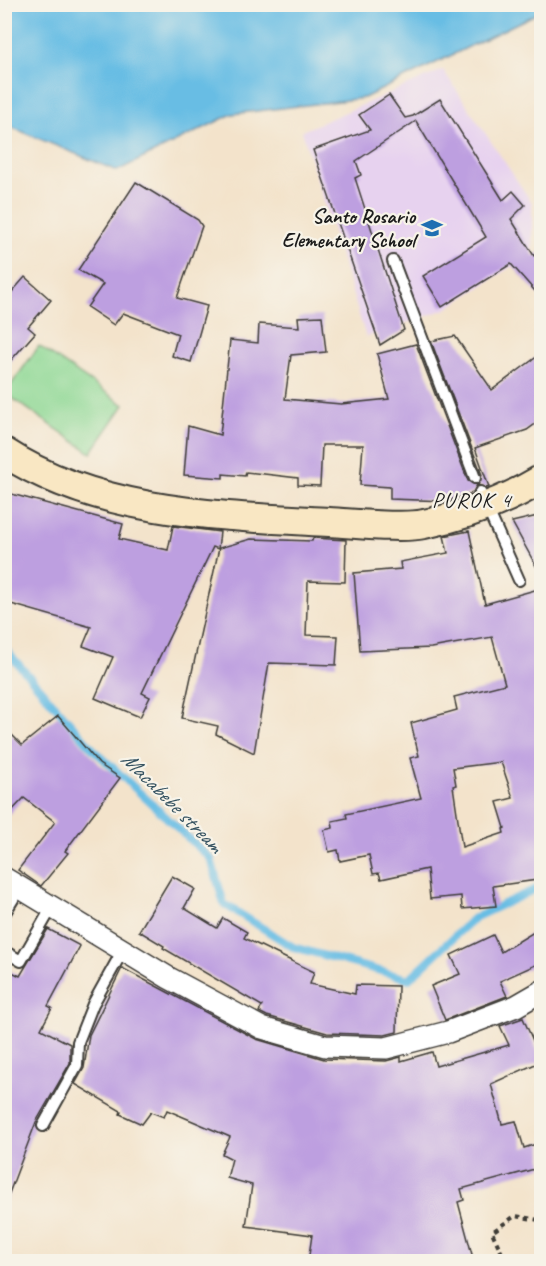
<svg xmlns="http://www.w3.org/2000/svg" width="546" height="1266" viewBox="0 0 546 1266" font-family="Caveat,sans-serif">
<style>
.built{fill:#e7d2ef}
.green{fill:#8ed894;stroke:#557a58;stroke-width:1.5}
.water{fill:#68bde4;stroke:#426c80;stroke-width:1.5}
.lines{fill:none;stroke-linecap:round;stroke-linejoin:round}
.stream{stroke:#68bde4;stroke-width:8}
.building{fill:#bd9fe0;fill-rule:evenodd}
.lane-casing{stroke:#3c3a36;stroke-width:14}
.street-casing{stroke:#3c3a36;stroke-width:24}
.secondary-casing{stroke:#3c3a36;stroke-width:32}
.path{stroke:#3c3a36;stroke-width:4;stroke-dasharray:4.5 4.5;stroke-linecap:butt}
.lane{stroke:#fff;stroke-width:10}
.street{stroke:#fff;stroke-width:21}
.secondary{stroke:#f9e7c3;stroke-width:28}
.labels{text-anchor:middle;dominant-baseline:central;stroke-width:4.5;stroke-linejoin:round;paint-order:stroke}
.poi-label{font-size:21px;font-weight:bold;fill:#1c1c1c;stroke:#f7f3e8;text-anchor:end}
.neighbourhood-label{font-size:22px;letter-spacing:1.5px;fill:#1c1c1c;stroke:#f7f3e8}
.water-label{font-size:22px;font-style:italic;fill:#375462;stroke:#f7f3e8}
</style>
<rect width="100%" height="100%" fill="#f7f3e8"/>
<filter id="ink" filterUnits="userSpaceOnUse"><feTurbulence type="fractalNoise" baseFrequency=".0167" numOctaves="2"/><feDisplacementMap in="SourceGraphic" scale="12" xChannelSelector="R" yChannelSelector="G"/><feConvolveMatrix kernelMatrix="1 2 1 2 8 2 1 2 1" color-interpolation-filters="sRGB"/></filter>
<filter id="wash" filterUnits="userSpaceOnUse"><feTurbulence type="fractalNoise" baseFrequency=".008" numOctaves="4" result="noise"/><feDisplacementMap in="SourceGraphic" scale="24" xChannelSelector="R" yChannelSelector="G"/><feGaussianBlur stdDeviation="1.35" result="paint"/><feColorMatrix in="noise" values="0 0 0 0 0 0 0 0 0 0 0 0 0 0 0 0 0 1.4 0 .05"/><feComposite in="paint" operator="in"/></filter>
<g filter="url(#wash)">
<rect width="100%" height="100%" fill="#f3e3cb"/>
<path class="built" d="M443 70 532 203V253L446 309 366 337 302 131Z"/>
<path class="green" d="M39 346 124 405 91 453 5 393Z"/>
<path class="water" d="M5 4H541L542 11 364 98 232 114 117 171 13 128 5 118Z"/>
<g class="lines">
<path class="stream" d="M4 648 94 750 211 859 224 904 293 947 409 979 474 918 542 886"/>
</g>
<g id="blocks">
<g class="building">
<path d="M389 95 405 118 413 116 440 99 503 200 513 191 525 205 511 219 534 256 542 250V299L511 264 442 307 423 276 486 237 416 121 356 161 361 175 355 178 404 330 380 345 313 150 370 130 359 115Z"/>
<path d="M136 182 198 220 202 226 177 298 207 306 191 362 172 356 178 334 123 313 114 325 87 307 103 284 78 270Z"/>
<path d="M25 277 51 300 28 327 35 333 4 368V301Z"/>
<path d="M322 316 326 352 291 355 285 399 341 404 389 399 377 354 416 344 468 481 477 485 473 493 447 501 390 499V487L360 485 363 445H322L320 486 298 485V478L246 472 245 476 223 474V478L184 475 188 426 220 435 230 340 258 343 259 324 299 327 298 317Z"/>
<path d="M455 336 492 390 542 353V419L527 430 475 448 489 487 486 488 478 485 482 475 431 341Z"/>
<path d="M4 492 123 524 119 539 168 550 173 526 220 532 218 549 213 547 142 693 150 697 140 717 95 698 113 657 83 646 91 627 4 602Z"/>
<path d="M542 515V577L512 522Z"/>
<path d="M469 531 485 604 542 588V873L536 874 537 880 493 886 496 906 462 909 461 896 430 899 427 869 381 879 379 873 373 874 369 855 340 861 338 850 329 852 324 830 333 828 332 821 347 818 346 814 421 798 410 758 419 756 411 723 457 710 454 697 505 684 492 637 431 648 360 651 354 573 401 569 400 562 448 553 444 536ZM501 762 513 798 497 802 505 828 503 829 504 833 462 847 453 786 456 785 453 768Z"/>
<path d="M313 538 346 540 345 582 308 581 306 635 338 636 336 665 269 663 254 753 216 734 218 726 182 718 219 548 251 539 312 541Z"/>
<path d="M58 716 99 764 120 778 65 851 68 853 41 886 18 870 55 822 24 798 4 819V727L22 745Z"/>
<path d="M172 876 195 889 184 908 217 928 223 918 247 932 244 938 314 972 310 984 355 994 356 985 398 986 397 1032 385 1035 327 1033 267 1016 259 1012 262 1006 163 948 164 946 139 931Z"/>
<path d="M542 927V962L500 981 507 996 445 1020 431 986 460 974 451 955 493 935 501 952Z"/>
<path d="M48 929 80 946 48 1006 52 1008 41 1029 70 1044V1063L36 1122 5 1204 4 968 20 976Z"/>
<path d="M122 968 256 1039 324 1059 386 1061 401 1057V1061L432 1052 436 1066 509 1045 500 1026 523 1018 542 1061 491 1084 502 1124 516 1121 524 1148 542 1142V1167L461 1189 464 1200 458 1202 474 1262H308L312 1235 246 1226 252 1185 227 1178 232 1159 222 1154 230 1137 167 1110 164 1117 151 1112 142 1124 120 1114 121 1111 75 1084 84 1068 89 1035Z"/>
</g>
</g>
</g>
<g filter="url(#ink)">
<use href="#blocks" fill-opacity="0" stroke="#3c3a36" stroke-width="1.5"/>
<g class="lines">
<defs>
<g id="lane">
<path d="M393 261 475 478"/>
<path d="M480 492 519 580"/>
<path d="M4 914 20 888"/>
<path d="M4 951 21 961 52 907"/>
<path d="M43 1126 77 1065 78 1042 93 1004 123 950"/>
</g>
<path id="street" d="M4 878 169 978 262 1028 325 1046 386 1048 448 1032 516 1006 542 991"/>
<path id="secondary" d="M4 452C99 514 220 516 329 522 352 523 402 529 424 524 464 516 507 500 542 479"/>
</defs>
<use href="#lane" class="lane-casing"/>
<use href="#street" class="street-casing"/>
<use href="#secondary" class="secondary-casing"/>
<path class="path" d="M506 1262 492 1232 515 1216 539 1220 542 1218"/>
<use href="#lane" class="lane"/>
<use href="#street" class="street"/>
<use href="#secondary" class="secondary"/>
</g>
</g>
<defs>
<symbol id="school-bare" viewBox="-9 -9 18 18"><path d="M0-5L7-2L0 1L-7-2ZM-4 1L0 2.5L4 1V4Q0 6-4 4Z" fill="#1f6fb2" stroke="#f7f3e8" stroke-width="2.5" paint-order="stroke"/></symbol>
</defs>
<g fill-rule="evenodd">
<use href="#school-bare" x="417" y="213" width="30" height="30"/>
</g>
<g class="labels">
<g class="poi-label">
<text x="415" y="216">Santo Rosario<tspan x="415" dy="24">Elementary School</tspan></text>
</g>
<g class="neighbourhood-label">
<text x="472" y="500">PUROK 4</text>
</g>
<g class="water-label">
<text transform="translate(172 802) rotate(45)">Macabebe stream</text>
</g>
</g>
<rect width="546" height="1266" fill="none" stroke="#f7f3e8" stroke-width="24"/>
</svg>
